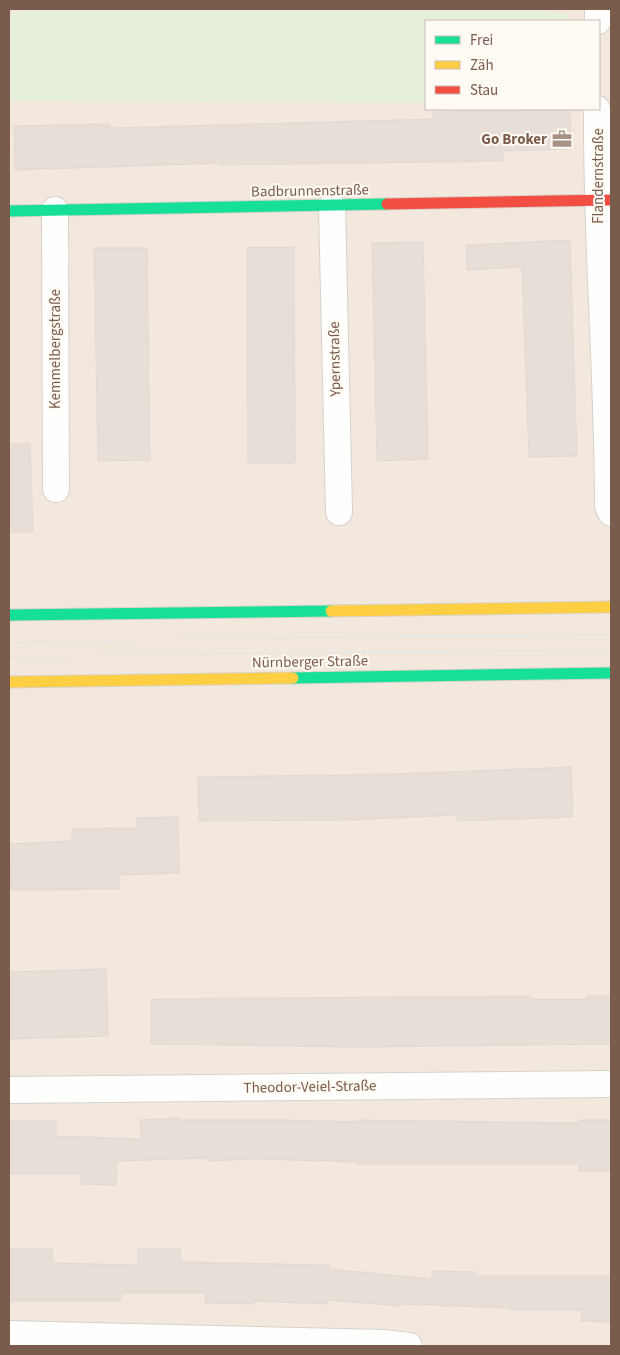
<svg xmlns="http://www.w3.org/2000/svg" width="620" height="1355" viewBox="0 0 620 1355" font-family="'Source Sans 3',sans-serif">
<style>
.residential{fill:#f2e8de;fill-rule:evenodd}
.green{fill:#e7f0db}
.building{fill:#e6ded7;stroke:#e2d8d2}
.lines{fill:none;stroke-linecap:round;stroke-linejoin:round}
.street-casing{stroke:#d7d1cb;stroke-width:28}
.fast-casing{stroke:#d9d2cb;stroke-width:13}
.slow-casing{stroke:#d9d2cb;stroke-width:13}
.jam-casing{stroke:#d9d2cb;stroke-width:13}
.street{stroke:#fefefd;stroke-width:26}
.fast{stroke:#16e098;stroke-width:11}
.slow{stroke:#ffcf43;stroke-width:11}
.jam{stroke:#f24e42;stroke-width:11}
.tram{stroke:#e6e3e7;stroke-width:1}
.labels{text-anchor:middle;dominant-baseline:central;stroke-width:4;stroke-linejoin:round;paint-order:stroke}
.poi-label{font-size:15px;font-weight:bold;fill:#7a5c4d;stroke:#fffaf3;text-anchor:end}
.street-label{font-size:15px;fill:#7a5c4d;stroke:#fffaf3}
</style>
<rect width="100%" height="100%" fill="#f9f5f0"/>
<path class="residential" d="M9 9H611V1346H9ZM426 21H599V109H426Z"/>
<path class="green" d="M52 9H528L568 15V21H426V103L9 101V13Z"/>
<g class="building">
<path d="M522 109H570L571 149 503 151V161L220 165V163L15 170 14 126 110 124V128L433 119V112L522 111Z"/>
<path d="M570 240 577 456 529 457 522 267 467 270 466 245Z"/>
<path d="M423 242 428 459 377 461 372 243Z"/>
<path d="M247 247H294L295 463H248Z"/>
<path d="M94 248H147L150 460 98 461Z"/>
<path d="M9 444H30L33 532H9Z"/>
<path d="M571 767 573 817 457 821V815L347 820 199 821 198 777 395 774Z"/>
<path d="M178 817 179 873 119 875V889L11 890 9 844 72 841V829L137 828 136 818Z"/>
<path d="M106 969 108 1036 9 1039V972Z"/>
<path d="M530 996V999H587V996H611V1044L356 1047 151 1044V999Z"/>
<path d="M179 1118V1120H285L358 1122V1120L579 1123V1120H611V1171H579V1164H358V1162L255 1159 207 1161V1158L117 1161 116 1185 81 1184V1174H9V1121H56V1136L141 1139 140 1120Z"/>
<path d="M9 1249H53V1263L138 1265V1249H181V1262L329 1265V1269L432 1279V1271L476 1272 475 1276H611V1322L581 1321 582 1310H510V1308L400 1304V1306L327 1300V1304L254 1301 253 1304 205 1303V1293H121L120 1301H9Z"/>
</g>
<g class="lines">
<defs>
<g id="street">
<path d="M598 21V9"/>
<path d="M597 109C596 241 608 374 608 506L611 513"/>
<path d="M332 206 339 512"/>
<path d="M55 210 56 489"/>
<path d="M9 1090 611 1084"/>
<path d="M9 1334 384 1343 409 1346"/>
</g>
<g id="fast">
<path d="M9 211 387 204"/>
<path d="M9 615 331 611"/>
<path d="M293 678 611 673"/>
</g>
<g id="slow">
<path d="M331 611 611 607"/>
<path d="M9 682 293 678"/>
</g>
<path id="jam" d="M387 204 611 200"/>
</defs>
<use href="#street" class="street-casing"/>
<use href="#fast" class="fast-casing"/>
<use href="#slow" class="slow-casing"/>
<use href="#jam" class="jam-casing"/>
<use href="#street" class="street"/>
<use href="#fast" class="fast"/>
<use href="#slow" class="slow"/>
<use href="#jam" class="jam"/>
<g class="tram">
<path d="M9 642 611 634"/>
<path d="M9 657 611 649"/>
</g>
</g>
<defs>
<symbol id="office-bare" viewBox="-9 -9 18 18"><path d="M-6-3h4V-5.5h4V-3h4V5H-6ZM-1-4.5V-3h2v-1.5ZM-6 0V1H6V0Z" fill="#a69286" stroke="#fffaf3" stroke-width="2.5" paint-order="stroke"/></symbol>
</defs>
<g fill-rule="evenodd">
<use href="#office-bare" x="548" y="125" width="28" height="28"/>
</g>
<g class="labels">
<g class="poi-label">
<text x="547" y="139">Go Broker</text>
</g>
<g class="street-label">
<text transform="translate(598 176) rotate(-90)">Flandernstraße</text>
<text transform="translate(310 191) rotate(-1)">Badbrunnenstraße</text>
<text transform="translate(55 349) rotate(-90)">Kemmelbergstraße</text>
<text transform="translate(335 359) rotate(-91)">Ypernstraße</text>
<text transform="translate(310 662) rotate(-1)">Nürnberger Straße</text>
<text transform="translate(310 1087) rotate(-1)">Theodor-Veiel-Straße</text>
</g>
</g>
<rect width="620" height="1355" fill="none" stroke="#7a5c4d" stroke-width="20"/>
<rect x="425" y="20" width="175" height="90" fill="#fffaf3" stroke="#cabbb1"/>
<rect x="435" y="36" width="25" height="8" fill="#16e098" stroke="#cabbb1"/>
<text x="470" y="45" font-size="15" fill="#7a5c4d">Frei</text>
<rect x="435" y="61" width="25" height="8" fill="#ffcf43" stroke="#cabbb1"/>
<text x="470" y="70" font-size="15" fill="#7a5c4d">Zäh</text>
<rect x="435" y="86" width="25" height="8" fill="#f24e42" stroke="#cabbb1"/>
<text x="470" y="95" font-size="15" fill="#7a5c4d">Stau</text>
</svg>
